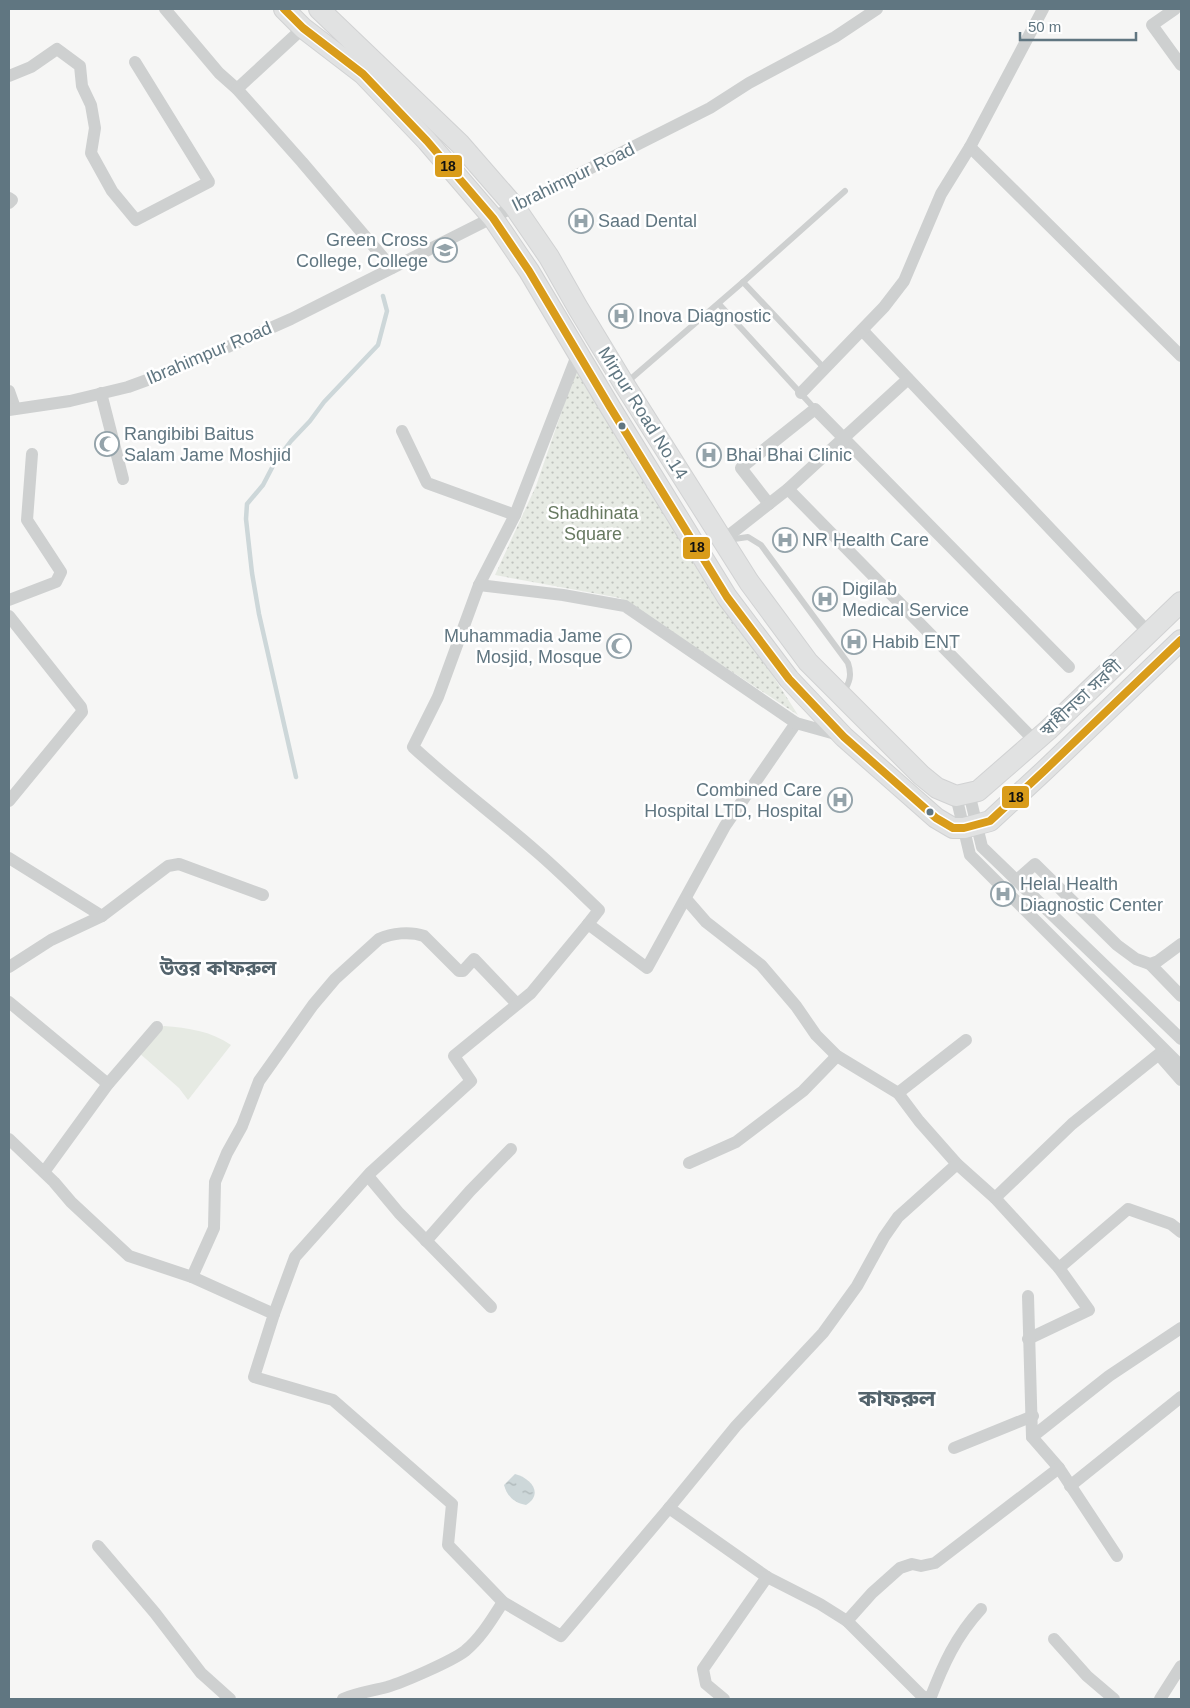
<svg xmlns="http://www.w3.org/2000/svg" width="1190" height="1708" viewBox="0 0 1190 1708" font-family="Arial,'Noto Sans Bengali',sans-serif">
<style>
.green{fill:#e6eae3}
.park{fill:url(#park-dots)}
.water{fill:url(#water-ripples)}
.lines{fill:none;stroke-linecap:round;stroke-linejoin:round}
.stream{stroke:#cdd7d9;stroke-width:4.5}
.primary-casing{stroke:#d1d2d3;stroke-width:22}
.service{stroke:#ced0d0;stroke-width:6}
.minor{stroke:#ced0d0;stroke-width:12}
.primary{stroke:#e1e2e2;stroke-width:20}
.bus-1-casing{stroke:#fff;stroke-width:11}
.bus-1{stroke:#d99c1a;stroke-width:8}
.bus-dot{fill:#607681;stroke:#fff;stroke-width:2}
.labels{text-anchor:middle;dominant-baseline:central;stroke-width:5;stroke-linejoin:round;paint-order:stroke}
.street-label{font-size:18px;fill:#607681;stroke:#fff}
.poi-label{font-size:18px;fill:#607681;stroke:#fff;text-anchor:start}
.park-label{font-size:18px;fill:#677960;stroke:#fff}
.quarter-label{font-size:20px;font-weight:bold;fill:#53636c;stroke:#fff}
.district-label{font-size:22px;font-weight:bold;fill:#53636c;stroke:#fff}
.line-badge{stroke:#fff;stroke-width:2}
.pale-badge-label{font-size:14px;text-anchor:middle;font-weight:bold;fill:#111}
</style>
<defs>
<pattern id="park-dots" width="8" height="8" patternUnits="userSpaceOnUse" patternTransform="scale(1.25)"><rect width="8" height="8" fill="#e6eae3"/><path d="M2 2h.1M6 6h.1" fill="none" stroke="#bec2bd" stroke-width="1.8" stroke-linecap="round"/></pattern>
<pattern id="water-ripples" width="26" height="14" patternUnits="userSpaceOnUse" patternTransform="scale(1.25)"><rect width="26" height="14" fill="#cdd7d9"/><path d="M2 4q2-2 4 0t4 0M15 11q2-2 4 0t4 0" fill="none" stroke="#aab3b5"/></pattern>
</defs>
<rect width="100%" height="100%" fill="#f6f6f5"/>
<path class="green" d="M164 1026C188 1028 211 1031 231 1045L188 1100 179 1088 138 1052 156 1031Z"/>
<path class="park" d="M578 364 638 465 798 715 620 598 495 575 536 486Z"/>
<path class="water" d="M515 1474C531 1478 544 1494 526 1505 514 1503 507 1496 504 1485Z"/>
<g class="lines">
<path class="stream" d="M296 777 259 614 252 573 246 519 247 504 263 485 275 462 291 441 310 421 324 402 378 345 387 311 383 296"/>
<defs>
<g id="primary">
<path d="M284 9 303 28 363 74 427 141 493 218 529 271 610 407 727 597 789 679 844 737 936 818 953 828H964L990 821 1044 771 1181 640"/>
<path d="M319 9 460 144 514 206 549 257 578 308 624 384 749 582 808 662 921 775 937 788 956 796 978 791 1048 730 1181 602"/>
</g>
</defs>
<use href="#primary" class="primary-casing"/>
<g class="service">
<path d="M743 282 825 369"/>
<path d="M719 304 815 409"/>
<path d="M626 383 743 282 845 191"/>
<path d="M727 540 748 537 761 545 848 663C852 675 850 682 843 693"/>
</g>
<g class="minor">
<path d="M165 9 219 73 237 89 302 162 392 268"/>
<path d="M1175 9 1152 25 1181 65"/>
<path d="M9 76 31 67 57 49 80 66 82 86 91 105 95 128 91 153 112 191 136 220 209 182 135 62"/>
<path d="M237 89 303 28"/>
<path d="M970 147 1181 356"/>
<path d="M9 198 12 200 9 203"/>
<path d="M862 330 1149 633"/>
<path d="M578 353 515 515 479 585 438 697 413 747C453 784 496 816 537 852 558 870 578 890 599 910L588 924 647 968 725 826 796 723"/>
<path d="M9 391 15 408"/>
<path d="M101 393 123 479"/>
<path d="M801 393 884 307 904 281 941 194 970 147 1043 9"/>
<path d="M9 410 70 401 128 387 158 376 214 353 291 319 710 108 749 83 835 37 877 9"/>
<path d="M402 431 427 483 515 515"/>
<path d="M788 489 1035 741"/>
<path d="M769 504 741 468 815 409 1069 667"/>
<path d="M723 540 788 489 908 379"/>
<path d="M479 585 563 595 625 606 796 723 839 735"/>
<path d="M9 600 56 582 61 572 27 520 32 454"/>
<path d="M9 616 81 707 82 712 9 801"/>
<path d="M969 793 982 847 1181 1039"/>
<path d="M956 796 970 855 1181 1066"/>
<path d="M9 858 102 916 51 940 9 967"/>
<path d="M1017 880 1035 864 1117 945 1136 959 1150 964 1158 961 1181 944"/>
<path d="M686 899 706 922 761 965 796 1006 816 1035 837 1056 898 1093 919 1121 957 1164 995 1198 1072 1124 1164 1050"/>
<path d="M102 916 168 866 179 864 263 895"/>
<path d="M1150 964 1181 996"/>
<path d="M9 1002 108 1084"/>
<path d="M1160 1056 1181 1080"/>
<path d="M898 1093 966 1040"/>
<path d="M9 1139 54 1182 71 1202 129 1256 192 1277 274 1314 254 1377 333 1400 452 1504 448 1545 503 1602 561 1636 669 1508 736 1426 823 1333 857 1286 884 1237 898 1217 957 1164"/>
<path d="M689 1163 736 1142 803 1091 837 1056"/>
<path d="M44 1172 108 1084 157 1027"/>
<path d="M368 1176 399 1213 491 1307"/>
<path d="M995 1198 1059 1268 1089 1310 1028 1339"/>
<path d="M426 1241 470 1191 511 1149"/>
<path d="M1059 1268 1128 1209 1171 1224 1181 1232"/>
<path d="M192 1277 214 1228 215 1182 227 1153 242 1126 259 1081 313 1005 335 979 379 939C392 933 410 931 424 936L459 971H463L474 959 517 1004"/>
<path d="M1028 1296 1032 1437"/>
<path d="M274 1314 295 1257 370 1173 471 1081 454 1056 531 993 588 924"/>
<path d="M954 1448 1033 1416"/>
<path d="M1059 1468 1032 1437 1109 1376 1181 1328"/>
<path d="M1070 1486 1181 1397"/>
<path d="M669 1508 767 1577 820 1604 847 1621 922 1696 931 1699"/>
<path d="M98 1546 155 1613 201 1673 230 1699"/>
<path d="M847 1621 872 1593 900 1568 912 1564 921 1566 935 1563 1059 1468 1117 1556"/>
<path d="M1054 1639 1087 1676 1114 1699"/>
<path d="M343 1699C357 1693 372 1691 387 1687 404 1682 452 1661 465 1651 481 1638 492 1619 503 1602"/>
<path d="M724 1699 706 1684 703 1669 767 1577"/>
<path d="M930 1699C943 1665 956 1636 981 1609"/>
<path d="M1160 1699 1181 1666"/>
</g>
<use href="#primary" class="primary"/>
<defs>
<path id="bus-1" d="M284 9 303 28 363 74 427 141 493 218 529 271 610 407 727 597 789 679 844 737 936 818 953 828H964L990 821 1044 771 1181 640"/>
</defs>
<use href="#bus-1" class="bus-1-casing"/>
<use href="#bus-1" class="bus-1"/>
</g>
<defs>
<symbol id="hospital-ring" viewBox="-11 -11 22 22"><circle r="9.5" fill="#fff" stroke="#94a3aa" stroke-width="1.5"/><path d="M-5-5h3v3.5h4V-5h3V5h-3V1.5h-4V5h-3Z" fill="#94a3aa"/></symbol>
<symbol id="university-ring" viewBox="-11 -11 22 22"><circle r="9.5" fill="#fff" stroke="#94a3aa" stroke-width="1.5"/><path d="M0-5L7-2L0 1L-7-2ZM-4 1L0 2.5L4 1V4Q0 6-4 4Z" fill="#94a3aa"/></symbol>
<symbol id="mosque-ring" viewBox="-11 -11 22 22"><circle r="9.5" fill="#fff" stroke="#94a3aa" stroke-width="1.5"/><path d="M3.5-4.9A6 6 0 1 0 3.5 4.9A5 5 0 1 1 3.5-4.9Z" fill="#94a3aa"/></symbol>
</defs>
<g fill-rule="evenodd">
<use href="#hospital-ring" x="567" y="207" width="28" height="28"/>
<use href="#university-ring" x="431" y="236" width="28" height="28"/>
<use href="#hospital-ring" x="607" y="302" width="28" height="28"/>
<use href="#mosque-ring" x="93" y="430" width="28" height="28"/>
<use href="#hospital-ring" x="695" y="441" width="28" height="28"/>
<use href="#hospital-ring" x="771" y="526" width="28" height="28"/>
<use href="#hospital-ring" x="811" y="585" width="28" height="28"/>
<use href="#hospital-ring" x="840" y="628" width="28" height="28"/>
<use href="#mosque-ring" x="605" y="632" width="28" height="28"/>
<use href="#hospital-ring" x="826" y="786" width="28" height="28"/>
<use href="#hospital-ring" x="989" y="880" width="28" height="28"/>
</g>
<g class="bus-dot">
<circle cx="622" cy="426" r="4.5"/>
<circle cx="930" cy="812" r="4.5"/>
</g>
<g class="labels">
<g class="street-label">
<text transform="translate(573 177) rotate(-26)">Ibrahimpur Road</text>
<text transform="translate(209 353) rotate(-23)">Ibrahimpur Road</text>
<text transform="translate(643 413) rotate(58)">Mirpur Road No.14</text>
<text transform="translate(1081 698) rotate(-43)">স্বাধীনতা সরণী</text>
</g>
<g class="poi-label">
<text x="598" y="221">Saad Dental</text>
<text x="428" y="240" text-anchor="end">Green Cross<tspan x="428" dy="21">College, College</tspan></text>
<text x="638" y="316">Inova Diagnostic</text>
<text x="124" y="434">Rangibibi Baitus<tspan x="124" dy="21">Salam Jame Moshjid</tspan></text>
<text x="726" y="455">Bhai Bhai Clinic</text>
<text x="802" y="540">NR Health Care</text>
<text x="842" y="589">Digilab<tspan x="842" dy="21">Medical Service</tspan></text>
<text x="602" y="636" text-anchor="end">Muhammadia Jame<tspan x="602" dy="21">Mosjid, Mosque</tspan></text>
<text x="872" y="642">Habib ENT</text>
<text x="822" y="790" text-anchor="end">Combined Care<tspan x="822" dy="21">Hospital LTD, Hospital</tspan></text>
<text x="1020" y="884">Helal Health<tspan x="1020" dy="21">Diagnostic Center</tspan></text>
</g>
<g class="park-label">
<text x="593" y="513">Shadhinata<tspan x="593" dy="21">Square</tspan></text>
</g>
<g class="quarter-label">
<text x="218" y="968">উত্তর কাফরুল</text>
</g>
<g class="district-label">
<text x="897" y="1398">কাফরুল</text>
</g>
</g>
<g class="line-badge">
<rect x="434" y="154" width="29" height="24" rx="5" fill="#d99c1a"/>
<rect x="682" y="536" width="29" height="24" rx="5" fill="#d99c1a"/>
<rect x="1001" y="785" width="29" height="24" rx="5" fill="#d99c1a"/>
</g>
<g class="pale-badge-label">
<text x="448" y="171">18</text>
<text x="697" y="552">18</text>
<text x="1016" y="802">18</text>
</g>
<rect width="1190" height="1708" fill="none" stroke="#607681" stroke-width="20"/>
<path d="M1020 32v8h116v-8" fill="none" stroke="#607681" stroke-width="2.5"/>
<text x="1028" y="32" font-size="15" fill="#607681" stroke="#ffffff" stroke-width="4" paint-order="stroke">50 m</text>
</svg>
